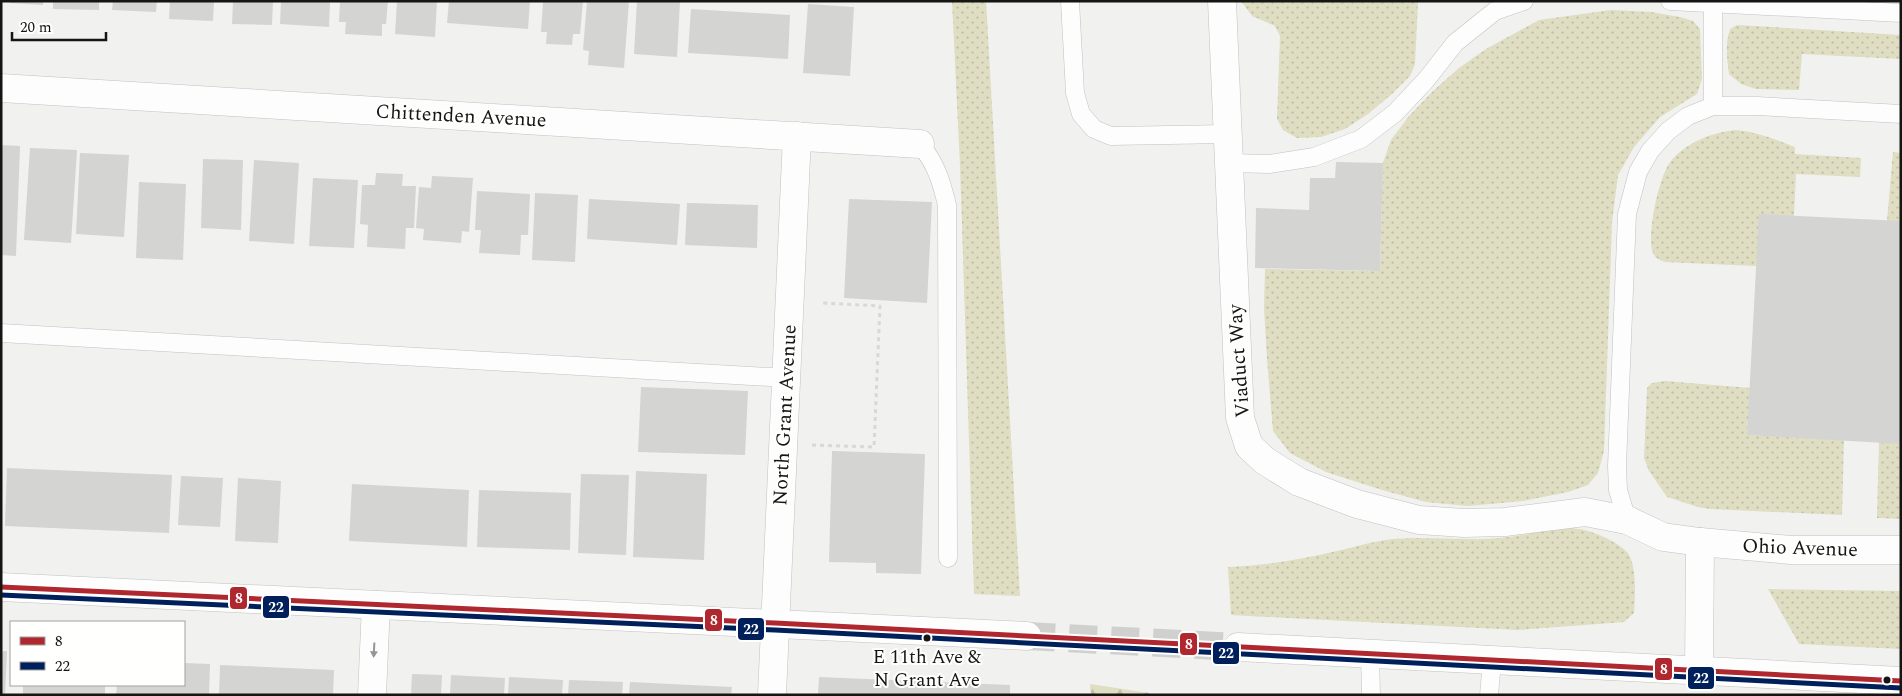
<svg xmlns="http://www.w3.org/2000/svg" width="1902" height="696" viewBox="0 0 1902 696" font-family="Spectral,serif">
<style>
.grass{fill:url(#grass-dots)}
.forest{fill:url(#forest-firs)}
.building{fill:#d4d4d2}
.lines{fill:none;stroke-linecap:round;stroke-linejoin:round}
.tertiary-tunnel{stroke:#d0d0ce;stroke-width:28;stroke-dasharray:28 14;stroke-linecap:butt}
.service-casing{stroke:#c2c1c0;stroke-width:19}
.minor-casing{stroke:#c2c1c0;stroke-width:29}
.tertiary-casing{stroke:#c2c1c0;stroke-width:29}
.path{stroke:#d8d8d8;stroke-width:3;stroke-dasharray:4 4;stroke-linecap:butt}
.service{stroke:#fdfdfd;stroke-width:18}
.minor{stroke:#fdfdfd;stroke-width:28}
.tertiary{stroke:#fdfdfd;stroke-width:28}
.bus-1-casing{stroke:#fffffe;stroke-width:9}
.bus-2-casing{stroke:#fffffe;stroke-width:9}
.bus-1{stroke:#af272f;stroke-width:5}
.bus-2{stroke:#00205b;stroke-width:5}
.oneway{fill:#959594}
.bus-dot{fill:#151513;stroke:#fffffe;stroke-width:2}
.labels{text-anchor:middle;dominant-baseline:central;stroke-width:4;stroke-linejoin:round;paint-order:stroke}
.bus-label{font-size:19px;fill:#151513;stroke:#fffffe}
.street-label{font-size:20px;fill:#151513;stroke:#fffffe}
.line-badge{stroke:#fffffe;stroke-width:2}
.badge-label{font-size:14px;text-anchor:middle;font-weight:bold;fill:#fff}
</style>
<defs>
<pattern id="grass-dots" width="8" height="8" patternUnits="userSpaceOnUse" patternTransform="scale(1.25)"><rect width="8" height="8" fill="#dfddc2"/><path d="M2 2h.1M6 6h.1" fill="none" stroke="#bebda6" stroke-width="1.8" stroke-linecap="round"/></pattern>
<pattern id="forest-firs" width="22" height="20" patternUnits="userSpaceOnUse" patternTransform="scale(1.25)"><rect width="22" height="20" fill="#dfddc2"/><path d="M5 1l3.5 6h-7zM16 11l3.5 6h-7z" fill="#bebda6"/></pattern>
</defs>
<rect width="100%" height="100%" fill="#f1f1ef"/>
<g class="grass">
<path d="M952 1H986L1020 596 974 594 960 165Z"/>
<path d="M1241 1H1418L1415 64 1410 76 1392 94 1368 114 1345 129 1321 137 1297 138 1283 130 1277 119 1280 36 1275 26 1252 16Z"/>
<path d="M1611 10 1651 12 1680 17 1693 21 1700 29 1702 79 1697 94 1660 117 1634 147 1618 175 1612 222 1604 451 1598 473 1588 485 1568 492 1523 501 1468 506 1426 502 1382 490 1326 472 1290 453 1273 431 1267 359 1264 308 1265 269 1380 271 1383 163 1391 140 1409 116 1433 91 1459 68 1486 49 1539 20Z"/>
<path d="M1737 25 1901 35V59L1802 54 1799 90 1756 89 1741 84 1729 74C1727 58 1725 44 1730 29Z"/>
<path d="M1735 130C1757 132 1775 139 1795 147V154L1861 158 1860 177 1796 174 1794 216 1756 266 1665 262C1660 260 1656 259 1653 253 1646 237 1659 175 1671 161 1687 142 1711 133 1735 130Z"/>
<path d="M1893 152 1901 153V221H1887Z"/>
<path d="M1665 381 1750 388 1747 435 1844 440 1842 515 1710 509 1698 507 1667 497 1649 471 1644 458 1647 388 1652 383Z"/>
<path d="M1879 442 1901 444V519L1877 518Z"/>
<path d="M1554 527C1562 528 1570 527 1578 529 1591 530 1622 543 1629 555 1637 569 1635 598 1634 613L1624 622 1518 630 1231 615 1228 567C1265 566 1302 559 1337 551 1355 547 1374 541 1393 539 1418 537 1443 539 1468 539 1498 540 1526 536 1554 527Z"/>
<path d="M1768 589 1901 591V649L1799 644Z"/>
</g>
<path class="forest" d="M1090 684 1149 693V695H1091Z"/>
<g class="building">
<path d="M10 1H43V5L10 3Z"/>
<path d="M53 1H99V10L53 9Z"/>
<path d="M113 1H157L156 12 112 10Z"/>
<path d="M170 1H214L213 21 169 19Z"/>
<path d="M233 1H273L272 25 232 24Z"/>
<path d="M281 1H330L329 27 280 24Z"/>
<path d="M340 1H388L386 24H382V36L345 34 346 22H339Z"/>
<path d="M397 1H437L435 37 395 34Z"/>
<path d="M449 1H530L528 29 447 23Z"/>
<path d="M543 1H583L580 34H573L572 45 546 44 547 32H541Z"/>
<path d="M587 1H629L624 68 588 65 589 51 583 50Z"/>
<path d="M637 1H680L677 57 634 54Z"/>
<path d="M808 4 854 7 850 76 803 73Z"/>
<path d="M691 9 790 15 788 59 688 53Z"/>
<path d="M1 145 20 146 16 256 1 255Z"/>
<path d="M30 148 77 150 71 243 24 240Z"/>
<path d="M80 153 129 155 124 237 76 234Z"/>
<path d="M203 159 243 160 241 230 201 228Z"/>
<path d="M254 160 299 163 294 244 249 241Z"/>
<path d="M1336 162 1383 163 1380 271 1255 268 1256 208 1309 210 1310 178H1335Z"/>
<path d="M376 173 403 174 402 186H416L414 228H406L405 249 367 247 368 225 360 224 362 185H375Z"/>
<path d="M432 176 473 178 469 232 462 231 461 243 423 240 424 229 416 228 419 187 431 188Z"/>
<path d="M313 178 358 180 354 248 309 246Z"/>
<path d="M139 182 186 184 183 260 136 258Z"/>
<path d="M477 191 530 194 528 235H521L520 255 479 253 481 230H475Z"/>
<path d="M535 193 578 195 575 262 532 260Z"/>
<path d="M589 199 680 204 677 245 587 239Z"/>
<path d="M849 199 932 202 927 303 844 298Z"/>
<path d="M687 203 758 205 757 248 685 245Z"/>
<path d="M1759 214 1901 221V444L1747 435Z"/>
<path d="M641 387 748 391 745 455 638 452Z"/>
<path d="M832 451 925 454 921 574 876 573V563L829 562Z"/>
<path d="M7 468 172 475 169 533 5 526Z"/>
<path d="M636 471 707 474 704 560 633 557Z"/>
<path d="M581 474 629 475 626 555 578 553Z"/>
<path d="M181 476 223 478 220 527 178 525Z"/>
<path d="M238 478 281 481 278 543 235 541Z"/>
<path d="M352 484 469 490 467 547 349 541Z"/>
<path d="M479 490 571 493 570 550 477 547Z"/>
<path d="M1 651H7L5 695H1Z"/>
<path d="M184 663 210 664 209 695H116L117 685H184Z"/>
<path d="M220 665 334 670 333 695H219Z"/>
<path d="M412 674 442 675 441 695H411Z"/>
<path d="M451 675 505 678 504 695H450Z"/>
<path d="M509 677 563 680 562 695H508Z"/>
<path d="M819 677 1010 685V695H818Z"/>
<path d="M569 680 623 682 622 695H568Z"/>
<path d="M630 682 732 687 731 695H629Z"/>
<rect x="23" y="685" width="82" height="10"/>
</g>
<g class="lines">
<path class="tertiary-tunnel" d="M1027 636 1238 647"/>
<defs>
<g id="service">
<path d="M1070 1 1075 93 1081 114 1094 129 1111 136 1228 134"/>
<path d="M1670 1 1901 13"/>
<path d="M1713 106V1"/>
<path d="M920 144C936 164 941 180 947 205L948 558"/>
<path d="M1229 163 1269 164 1314 157 1361 139 1395 113 1426 80 1455 43 1495 11 1524 1"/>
<path d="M1 333 787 378"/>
<path d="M1627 520 1618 490 1617 466 1627 214 1638 172 1650 151 1668 131 1688 116 1713 106H1757L1901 114"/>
<path d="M1370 654 1371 695"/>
<path d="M1489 695 1492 661"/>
</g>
<g id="minor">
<path d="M1222 1 1240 418 1249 446 1265 461 1299 482 1357 504 1419 520 1464 523 1505 522 1585 512 1627 520 1663 537 1700 542 1699 672"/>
<path d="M1 88 920 144"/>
<path d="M1700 542 1791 550H1901"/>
<path d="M372 695 376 605"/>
<path d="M772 695 797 136"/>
</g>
<g id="tertiary">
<path d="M1 587 1027 636"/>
<path d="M1238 647 1901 681"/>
</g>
</defs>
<use href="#service" class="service-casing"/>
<use href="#minor" class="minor-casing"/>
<use href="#tertiary" class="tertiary-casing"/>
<path class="path" d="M812 445 874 447 880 306 823 303"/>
<use href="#service" class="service"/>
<use href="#minor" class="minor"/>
<use href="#tertiary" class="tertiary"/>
<defs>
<path id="bus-1" d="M1 587 775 623 1901 681"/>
<path id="bus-2" d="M1 595 775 630 1901 688"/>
</defs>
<use href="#bus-1" class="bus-1-casing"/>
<use href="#bus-2" class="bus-2-casing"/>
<use href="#bus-1" class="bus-1"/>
<use href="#bus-2" class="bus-2"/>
</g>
<defs><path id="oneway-solid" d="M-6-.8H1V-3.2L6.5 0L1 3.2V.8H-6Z" transform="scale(1.25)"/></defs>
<use class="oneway" href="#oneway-solid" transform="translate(374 650) rotate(93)"/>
<g class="bus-dot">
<circle cx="927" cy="638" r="4.5"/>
<circle cx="1887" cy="680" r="4.5"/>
</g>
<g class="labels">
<g class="bus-label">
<text x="927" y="657">E 11th Ave &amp;<tspan x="927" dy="23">N Grant Ave</tspan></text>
</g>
<g class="street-label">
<text transform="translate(461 116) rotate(3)">Chittenden Avenue</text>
<text transform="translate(1239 361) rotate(-94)">Viaduct Way</text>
<text transform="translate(785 415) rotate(-87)">North Grant Avenue</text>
<text transform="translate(1800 548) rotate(2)">Ohio Avenue</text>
</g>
</g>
<g class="line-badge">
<rect x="229" y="586" width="19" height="24" rx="5" fill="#af272f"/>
<rect x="262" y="595" width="28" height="24" rx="5" fill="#00205b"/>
<rect x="704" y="608" width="19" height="24" rx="5" fill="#af272f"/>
<rect x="737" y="617" width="28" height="24" rx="5" fill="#00205b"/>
<rect x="1179" y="632" width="19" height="24" rx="5" fill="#af272f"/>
<rect x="1212" y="641" width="28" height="24" rx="5" fill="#00205b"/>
<rect x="1654" y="657" width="19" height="24" rx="5" fill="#af272f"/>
<rect x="1687" y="666" width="28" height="24" rx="5" fill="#00205b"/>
</g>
<g class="badge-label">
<text x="239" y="603">8</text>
<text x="276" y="612">22</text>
<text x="714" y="625">8</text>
<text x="751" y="634">22</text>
<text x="1189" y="649">8</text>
<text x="1226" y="658">22</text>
<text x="1664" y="674">8</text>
<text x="1701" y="683">22</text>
</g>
<rect width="1902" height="696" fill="none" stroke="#151513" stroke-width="5"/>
<rect x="10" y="621" width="175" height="65" fill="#fffffe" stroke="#a1a1a0"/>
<rect x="20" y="637" width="25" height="8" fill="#af272f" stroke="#a1a1a0"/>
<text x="55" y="646" font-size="15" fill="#151513">8</text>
<rect x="20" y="662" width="25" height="8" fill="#00205b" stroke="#a1a1a0"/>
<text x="55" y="671" font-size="15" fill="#151513">22</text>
<path d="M12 32v8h94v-8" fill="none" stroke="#151513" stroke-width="2.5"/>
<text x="20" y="32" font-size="15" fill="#151513" stroke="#fffffe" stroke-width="4" paint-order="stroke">20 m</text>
</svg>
